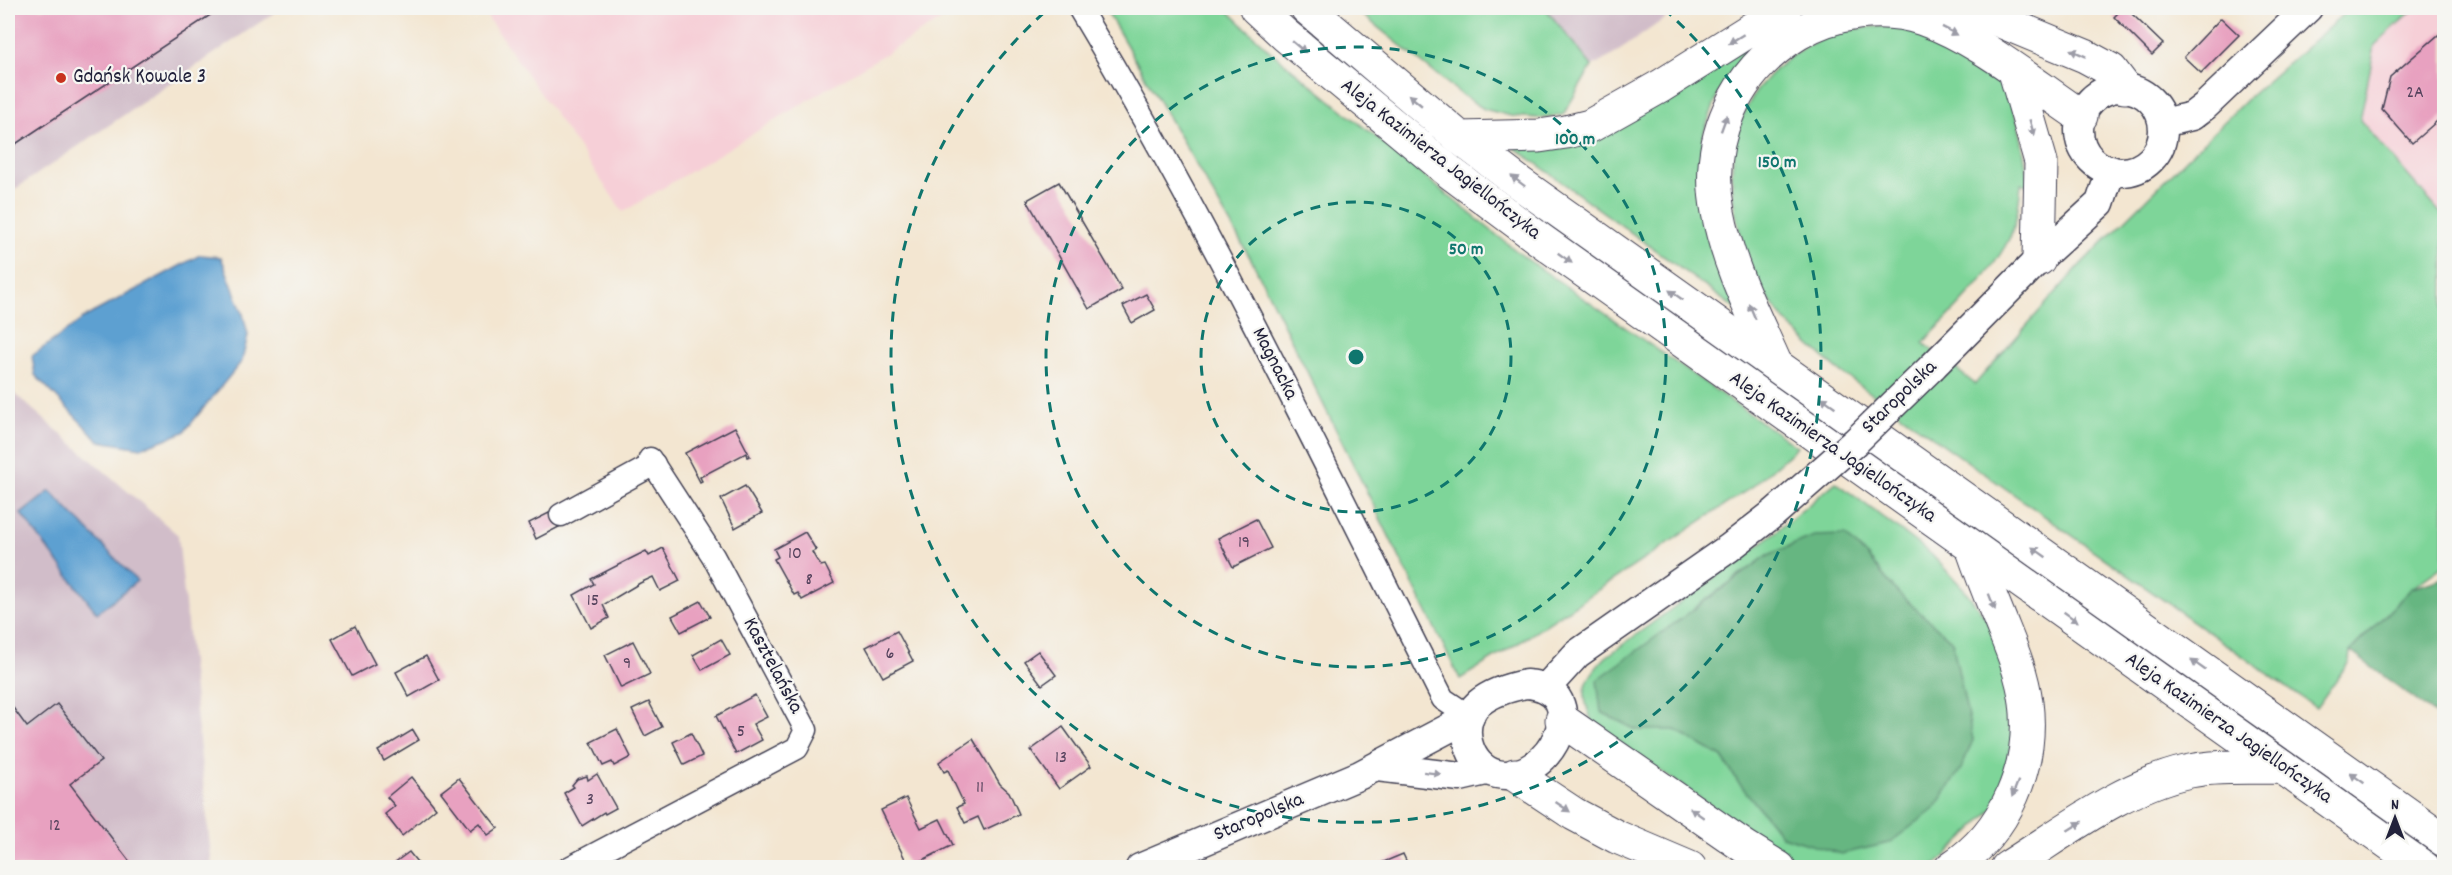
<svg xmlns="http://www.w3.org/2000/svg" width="2452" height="875" viewBox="0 0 2452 875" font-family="Dekko,sans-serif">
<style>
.built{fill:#f6cfd7}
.industrial{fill:#d1bdc9}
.green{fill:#7ed599;stroke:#507c6a;stroke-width:1.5;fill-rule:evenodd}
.forest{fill:#66b681;stroke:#446c5e;stroke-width:1.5}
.water{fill:#5da0d1;stroke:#406186;stroke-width:1.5}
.building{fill:#e8a1c0}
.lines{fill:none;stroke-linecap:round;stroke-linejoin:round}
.minor-casing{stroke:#413f52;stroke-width:25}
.major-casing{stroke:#413f52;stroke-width:31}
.highway-casing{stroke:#413f52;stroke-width:35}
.minor{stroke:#fff;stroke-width:22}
.major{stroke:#fff;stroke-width:28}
.highway{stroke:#fff;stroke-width:33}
.major-bridge-casing{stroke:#413f52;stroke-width:31;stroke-linecap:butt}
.major-bridge{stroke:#fff;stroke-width:28}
.oneway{fill:#9c9ca7}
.ring{fill:none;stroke:#0f766e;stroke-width:3;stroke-dasharray:10 8}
.poi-dot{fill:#c8321e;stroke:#f6f6f2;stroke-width:2}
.labels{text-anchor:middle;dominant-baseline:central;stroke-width:4.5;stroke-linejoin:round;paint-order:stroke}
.number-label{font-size:18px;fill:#54425c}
.poi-label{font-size:21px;fill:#22223b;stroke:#f6f6f2;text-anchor:start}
.street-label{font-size:21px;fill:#22223b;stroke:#f6f6f2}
.centre{fill:#0f766e;stroke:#f6f6f2;stroke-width:3}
.ring-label{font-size:18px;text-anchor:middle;font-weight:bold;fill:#0f766e;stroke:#f6f6f2;stroke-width:4.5;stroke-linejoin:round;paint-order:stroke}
</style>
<rect width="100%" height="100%" fill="#f6f6f2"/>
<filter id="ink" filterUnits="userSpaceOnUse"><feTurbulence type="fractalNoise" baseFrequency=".0167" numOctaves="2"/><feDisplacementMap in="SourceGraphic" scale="12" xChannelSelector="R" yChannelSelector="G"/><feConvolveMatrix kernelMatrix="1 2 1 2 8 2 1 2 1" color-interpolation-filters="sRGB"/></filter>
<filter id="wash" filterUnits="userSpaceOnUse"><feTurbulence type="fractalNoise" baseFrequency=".008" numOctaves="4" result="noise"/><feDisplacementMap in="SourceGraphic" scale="24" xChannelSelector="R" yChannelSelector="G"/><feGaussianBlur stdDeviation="1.35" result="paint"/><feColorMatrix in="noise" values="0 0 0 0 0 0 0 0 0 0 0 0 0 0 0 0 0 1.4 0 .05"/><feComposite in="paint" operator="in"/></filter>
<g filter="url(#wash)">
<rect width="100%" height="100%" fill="#f3e6d1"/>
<g class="built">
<path d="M481 8H961L623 212Z"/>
<path d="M2415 8H2444V217L2360 120 2375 45Z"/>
</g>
<g class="industrial">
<path d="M8 8H281L8 194Z"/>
<path d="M1545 8H1680L1610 57 1592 66Z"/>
<path d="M8 388 178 535 212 867H8Z"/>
</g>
<g class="green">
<path d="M1105 8H1225L1271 52 1524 257 1797 447 1752 487 1520 642 1460 679 1252 261Z"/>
<path d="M1354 8H1545L1592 66 1563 115 1538 118 1511 116 1484 109 1462 95Z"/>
<path d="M2351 8H2415L2375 45 2360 120 2444 217V565L2412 588 2350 651 2349 662 2316 708 1838 370C1805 341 1770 312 1753 271 1735 228 1726 180 1737 134 1755 59 1841 13 1914 30 1925 32 1937 41 1947 46 1968 57 1990 69 2004 89 2022 116 2023 155 2029 185L2021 184C2019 203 2017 222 2009 239 1989 278 1953 311 1923 343L1975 384 2081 264 2248 98Z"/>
<path d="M1767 34 1740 61 1718 94 1704 132 1700 169 1740 312 1507 142 1539 145Z"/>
<path d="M1836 482 1931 554 1964 589 1989 622 2002 651 2017 725 1996 806 1937 864 1929 868H1805L1792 862 1594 725C1579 695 1582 681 1606 657L1772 535ZM1768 555 1867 556 1897 592 1963 702 1973 740 1738 782 1722 757 1675 730 1693 609Z"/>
</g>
<g class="forest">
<path d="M1845 535 1867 556 1897 592 1952 641 1973 740 1961 769 1933 810 1889 843 1841 854 1782 836 1738 782 1722 757 1675 730H1636L1601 712 1597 680 1768 555 1814 536Z"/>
<path d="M2444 578V721L2350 651 2412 588Z"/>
</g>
<g class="water">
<path d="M200 255 221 257 243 314 248 335 242 361 184 432 141 448 99 441 35 375 32 356 87 316Z"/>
<path d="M50 491 137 581 97 613 21 514Z"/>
</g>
<g id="blocks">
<g class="building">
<path d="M8 8H221L8 149Z"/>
<path d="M2123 8H2130L2134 12 2132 14 2163 44 2152 55 2114 17Z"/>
<path d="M2221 18 2239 35 2201 73 2184 57Z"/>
<path d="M2444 30V115L2412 143 2382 109 2390 77Z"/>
<path d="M1059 182 1122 290 1089 309 1027 200Z"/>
<path d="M1146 294 1155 310 1132 323 1123 306Z"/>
<path d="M735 427 750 456 747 457 746 453 700 477 702 481 700 482 685 453Z"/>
<path d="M745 486 762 513 735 528 721 499Z"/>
<path d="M551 512 559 527 536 539 529 523Z"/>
<path d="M1256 519 1271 548 1233 567 1218 538Z"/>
<path d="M805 532 816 550 812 552 816 559 821 566 825 565 834 583 802 600 798 593 794 595 774 559 778 557 774 549Z"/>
<path d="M663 548 680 581 660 591 653 577 640 583 603 605 609 618 591 628 574 595 594 584 591 579 628 560 646 551 649 556Z"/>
<path d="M701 601 710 617 681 632 672 616Z"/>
<path d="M355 626 375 664 352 676 332 639Z"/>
<path d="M897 631 913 661 883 677 866 647Z"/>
<path d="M721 639 730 655 702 670 693 655Z"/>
<path d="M633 641 650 674 621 688 605 655Z"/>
<path d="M1038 651 1056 675 1042 685 1024 661Z"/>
<path d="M426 656 439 680 409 697 396 672Z"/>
<path d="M755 695 767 717 753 724 762 740 736 754 716 716Z"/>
<path d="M8 701 27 727 57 704 101 761 70 784 134 867H8Z"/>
<path d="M649 702 662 727 645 736 632 710Z"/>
<path d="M1063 727 1091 766 1059 789 1031 750Z"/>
<path d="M617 729 631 757 614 766 612 762 603 766 591 742Z"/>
<path d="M413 730 419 740 384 761 378 751Z"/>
<path d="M691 733 702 756 684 765 673 742Z"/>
<path d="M973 739 1000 784 1009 792 1019 814 984 830 978 817 965 823 957 807 964 804 948 770 944 772 939 762Z"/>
<path d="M597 774 616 808 605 814 604 812 582 826 564 793 574 787 572 785 577 779 587 776 588 780Z"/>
<path d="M411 777 436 808 402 836 385 814 395 806 387 797Z"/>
<path d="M459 778 498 828 488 835 479 823 470 830 441 792Z"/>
<path d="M906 798 921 828 940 819 953 845 909 867 881 810Z"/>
<path d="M409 852 421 867H398L394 863Z"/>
<path d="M1403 854 1409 867H1375L1374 866Z"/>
</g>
</g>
</g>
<g filter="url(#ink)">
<use href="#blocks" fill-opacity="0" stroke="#413f52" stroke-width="1.5"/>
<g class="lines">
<defs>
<g id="minor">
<path d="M1079 8C1213 231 1326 467 1443 699L1470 717"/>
<path d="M561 515 654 464"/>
<path d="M569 868 797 748 806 730 713 556 650 459"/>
</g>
<g id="major">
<circle cx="2121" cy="130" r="42"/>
<path d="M2163 123 2192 116 2205 106 2308 8"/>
<path d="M1932 367 2039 259 2100 203 2111 170"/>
<path d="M1526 684C1597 688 1550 786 1497 774 1468 768 1456 723 1479 703 1491 693 1510 687 1526 684Z"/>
<path d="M1546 688 1577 654 1729 548 1774 513"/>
<path d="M1377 767 1460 777 1486 771"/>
<path d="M1140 868 1360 775 1470 717"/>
</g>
<g id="highway">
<path d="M1256 8 1285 35 1451 173 1542 241 2424 868"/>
<path d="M1307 8 1460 138 1518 182 2444 840"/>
<path d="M1969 8 2085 56 2111 70 2124 87"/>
<path d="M2015 72 2041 162 2039 259"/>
<path d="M1460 138 1539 136 1566 132 1590 126 1661 86 1785 8"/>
<path d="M1776 365C1754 315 1728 266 1718 212 1704 140 1735 72 1797 34 1833 12 1883 5 1923 19 1978 38 2033 84 2081 116"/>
<path d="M1562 720 1745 847 1779 868"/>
<path d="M1515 775 1574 814 1617 837 1690 868"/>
<path d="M1951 868C2006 832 2034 766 2026 702 2022 671 2009 643 1998 615 1989 593 1980 570 1972 547"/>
<path d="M2007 868C2064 832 2124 785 2190 771 2216 765 2254 768 2282 767"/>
</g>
</defs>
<use href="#minor" class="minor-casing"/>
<use href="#major" class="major-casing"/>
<use href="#highway" class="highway-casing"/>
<use href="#minor" class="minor"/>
<use href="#major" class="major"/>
<use href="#highway" class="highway"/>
<defs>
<path id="major-bridge" d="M1774 513 1855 442 1932 367"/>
</defs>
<use href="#major-bridge" class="major-bridge-casing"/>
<use href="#major-bridge" class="major-bridge"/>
</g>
<defs><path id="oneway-solid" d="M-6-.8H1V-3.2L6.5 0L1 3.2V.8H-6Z" transform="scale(1.5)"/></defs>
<g class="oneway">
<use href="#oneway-solid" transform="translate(1950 31) rotate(27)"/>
<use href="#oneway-solid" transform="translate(1736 39) rotate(148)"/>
<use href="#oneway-solid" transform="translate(1299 47) rotate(40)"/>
<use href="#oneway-solid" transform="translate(2078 53) rotate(-156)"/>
<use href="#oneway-solid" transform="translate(1415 100) rotate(-140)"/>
<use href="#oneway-solid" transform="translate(1724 123) rotate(-70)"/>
<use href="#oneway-solid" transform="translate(2032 128) rotate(74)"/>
<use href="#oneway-solid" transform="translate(1518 181) rotate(-143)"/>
<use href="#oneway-solid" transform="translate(1565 258) rotate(36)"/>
<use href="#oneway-solid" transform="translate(1676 295) rotate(-145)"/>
<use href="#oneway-solid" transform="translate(1752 311) rotate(-113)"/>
<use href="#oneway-solid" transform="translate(1828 402) rotate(-145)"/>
<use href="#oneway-solid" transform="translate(2039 552) rotate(-145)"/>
<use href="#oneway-solid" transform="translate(1992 602) rotate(69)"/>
<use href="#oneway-solid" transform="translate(2071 617) rotate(35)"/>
<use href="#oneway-solid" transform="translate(2198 665) rotate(-145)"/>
<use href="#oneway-solid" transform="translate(1432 773) rotate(7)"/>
<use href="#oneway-solid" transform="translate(2357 778) rotate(-145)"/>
<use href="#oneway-solid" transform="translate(2015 789) rotate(111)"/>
<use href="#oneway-solid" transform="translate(1563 807) rotate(34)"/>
<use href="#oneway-solid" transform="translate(1697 813) rotate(-145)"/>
<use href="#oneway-solid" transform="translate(2075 826) rotate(-32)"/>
</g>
</g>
<g class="ring">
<circle cx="1356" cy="357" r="155"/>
<circle cx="1356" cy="357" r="310"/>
<path d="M1664 9A465 465 0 1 1 1048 9"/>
</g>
<circle class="poi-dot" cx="61" cy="78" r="6"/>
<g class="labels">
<g class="number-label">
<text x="2415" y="93">2A</text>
<text x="1244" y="543">19</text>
<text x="795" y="554">10</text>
<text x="809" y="580">8</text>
<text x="593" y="601">15</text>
<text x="890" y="654">6</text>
<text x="627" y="664">9</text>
<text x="741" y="732">5</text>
<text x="1061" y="758">13</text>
<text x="980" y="788">11</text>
<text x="590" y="800">3</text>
<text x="55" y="826">12</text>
</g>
<g class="poi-label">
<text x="73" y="78">Gdańsk Kowale 3</text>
</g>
<g class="street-label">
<text transform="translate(1440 160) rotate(38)">Aleja Kazimierza Jagiellończyka</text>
<text transform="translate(1274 364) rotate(63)">Magnacka</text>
<text transform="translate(1900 398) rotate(-44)">Staropolska</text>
<text transform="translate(1832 448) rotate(35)">Aleja Kazimierza Jagiellończyka</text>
<text transform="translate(772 666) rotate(62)">Kasztelańska</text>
<text transform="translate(2228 729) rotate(35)">Aleja Kazimierza Jagiellończyka</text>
<text transform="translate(1259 818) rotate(-23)">Staropolska</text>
</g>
</g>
<circle cx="1356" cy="357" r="9" class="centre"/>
<g class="ring-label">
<text x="1575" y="144">100 m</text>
<text x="1777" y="167">150 m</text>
<text x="1466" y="254">50 m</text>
</g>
<rect width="2452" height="875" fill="none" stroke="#f6f6f2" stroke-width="30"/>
<g transform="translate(2395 818)" stroke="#f6f6f2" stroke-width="4.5" paint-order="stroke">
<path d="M0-4.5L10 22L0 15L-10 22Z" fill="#22223b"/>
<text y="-9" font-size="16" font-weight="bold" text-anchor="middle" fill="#22223b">N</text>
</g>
</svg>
